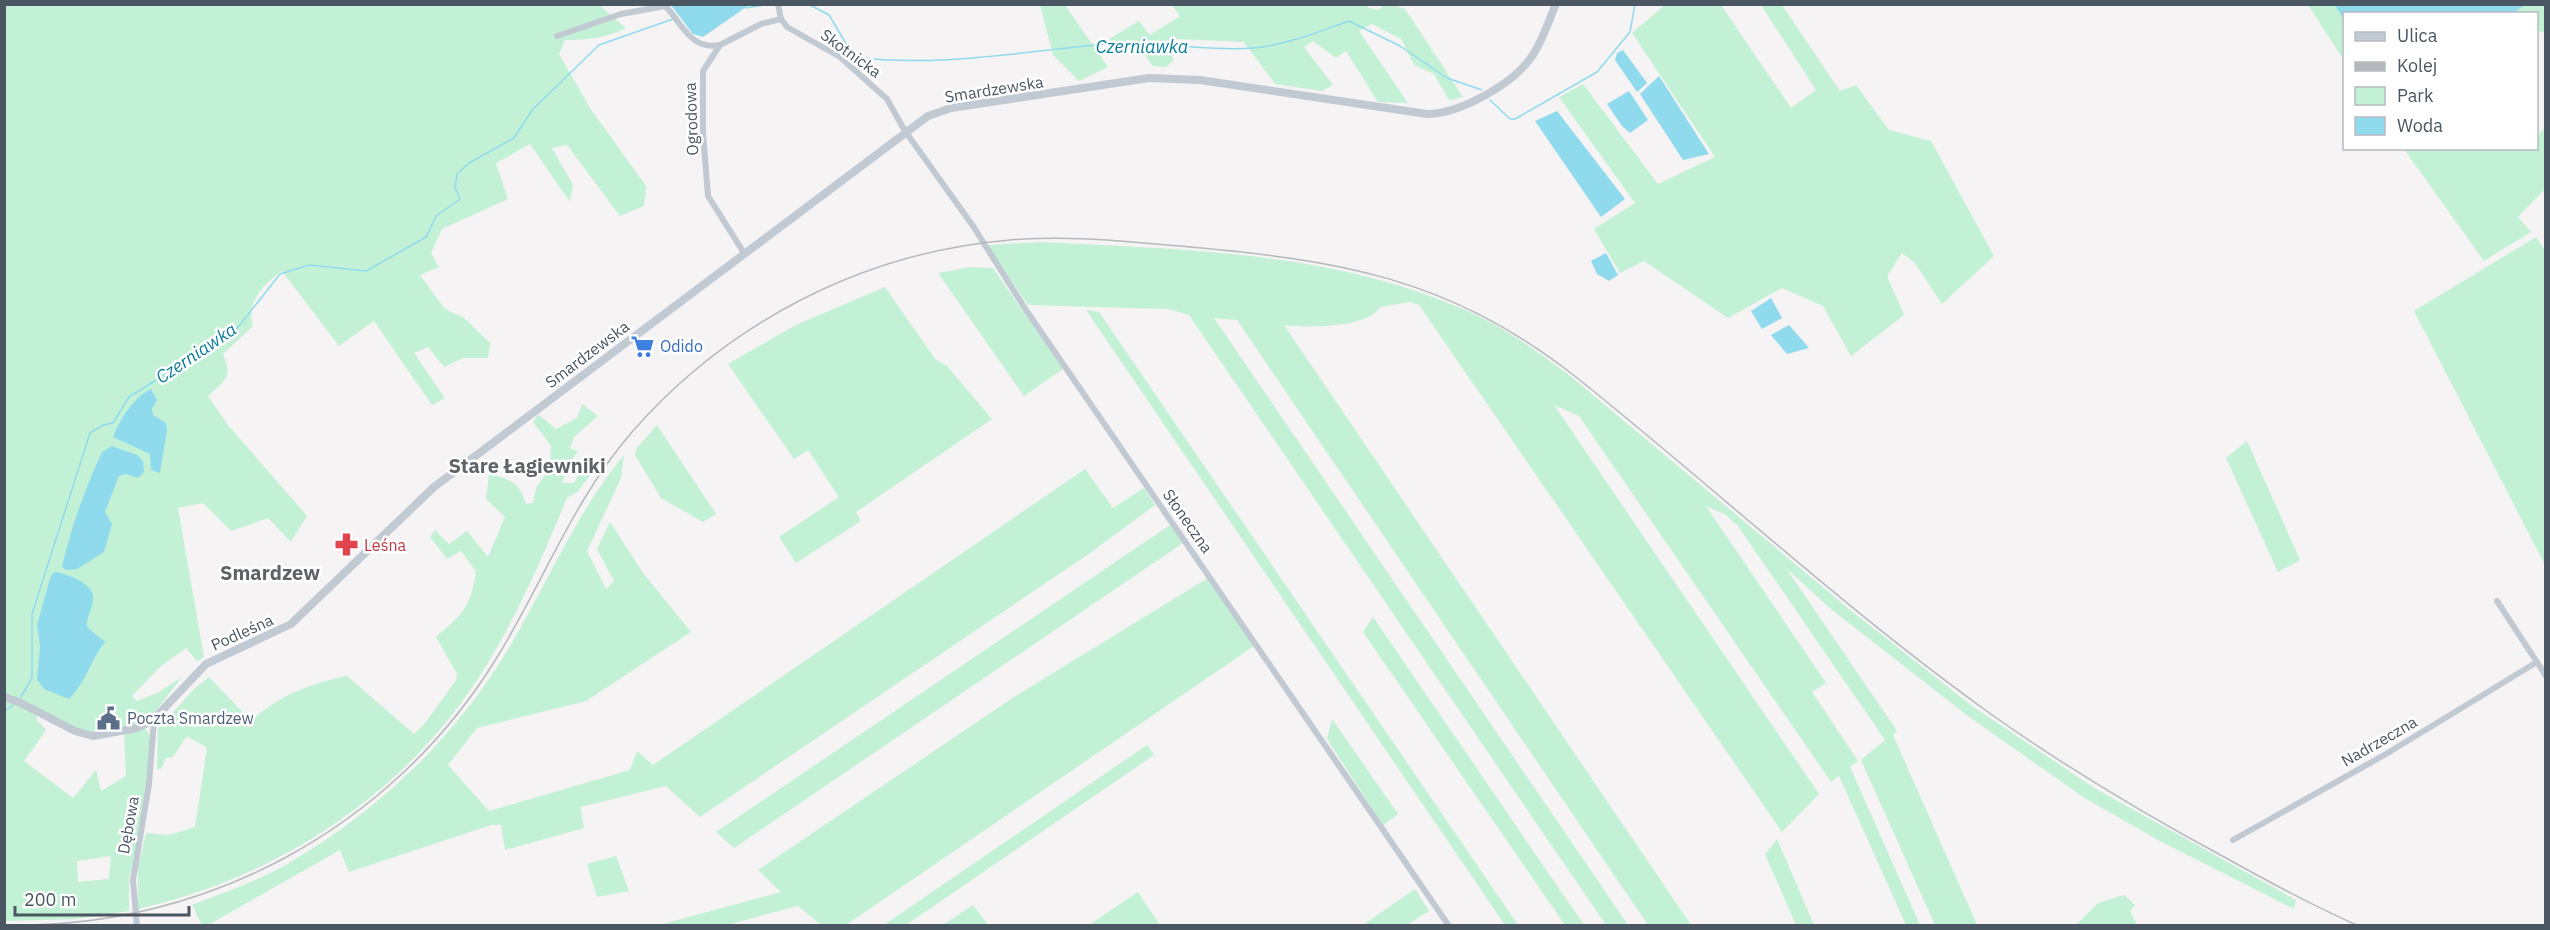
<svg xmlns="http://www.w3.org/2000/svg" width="2550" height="930" viewBox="0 0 2550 930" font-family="'IBM Plex Sans',sans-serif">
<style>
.green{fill:#c3f1d5;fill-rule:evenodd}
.water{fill:#90daee}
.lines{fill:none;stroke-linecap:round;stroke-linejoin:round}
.stream{stroke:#90daee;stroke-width:1.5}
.minor{stroke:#c1cad2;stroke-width:6}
.tertiary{stroke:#c1cad2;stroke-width:8}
.rail{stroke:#b5b8bd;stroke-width:1.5}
.labels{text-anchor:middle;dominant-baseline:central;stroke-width:5;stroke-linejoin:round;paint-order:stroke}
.street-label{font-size:16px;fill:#4a5661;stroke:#fff}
.shop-label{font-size:16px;fill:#366cbe;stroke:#fff;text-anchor:start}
.health-label{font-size:16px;fill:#be3a42;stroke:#fff;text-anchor:start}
.service-label{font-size:16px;fill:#4e5e75;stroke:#fff;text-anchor:start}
.water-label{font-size:18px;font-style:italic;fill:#0c7c9b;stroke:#fff}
.quarter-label{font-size:20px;font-weight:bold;fill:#5f6368;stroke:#fff}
</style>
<rect width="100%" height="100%" fill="#f5f3f3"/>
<g class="green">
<path d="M4 5H599L626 28C605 38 588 40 565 40L559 54 590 108 646 186 644 206 620 216 567 145 552 148 573 185 570 202 530 144 496 163 508 199 442 229 431 253 439 267 420 275 445 309 464 318 490 343 488 358H463L444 367 428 347 414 353 445 398 432 405 374 321 339 346 282 271C265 283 245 302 253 326L223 354C233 378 225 380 208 396L228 425 307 516 291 542 268 518 231 531 203 503 178 508 204 657 197 661 186 648 161 666 132 696 137 701 159 692 182 677 144 726 153 741 142 827 129 879V911L76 919 5 921ZM36 711 93 736 124 731 126 776 101 791 96 770 73 798 24 761 46 730 37 720ZM111 856 109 879 78 882 77 861Z"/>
<path d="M1040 5H1065L1108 67 1079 81 1053 55Z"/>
<path d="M1367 5 1368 8 1379 10 1383 5H1393L1405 9 1463 97 1449 100 1434 74 1414 65 1401 39 1372 24 1359 31 1408 103 1378 102 1346 51 1336 58 1313 41 1304 47 1333 85 1322 91 1275 84 1244 42 1176 39 1168 51 1174 60 1166 67 1153 66 1143 53 1117 47 1109 39 1139 21 1150 35 1180 16 1172 5Z"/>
<path d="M1665 5H1721L1791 108 1816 90 1761 5H1782L1840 91 1856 85 1889 130 1931 141 1994 256 1942 304 1915 263 1902 253 1887 276 1904 315 1851 356 1823 306 1782 288 1728 318 1644 261 1620 273 1594 229 1635 203 1559 97 1583 84 1658 184 1715 157 1632 33Z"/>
<path d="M2308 5H2361L2344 14V60Z"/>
<path d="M2515 5H2545V33L2537 30 2536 14H2506Z"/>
<path d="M2545 128V189L2518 217 2531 232 2484 261 2404 149 2536 148 2537 135Z"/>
<path d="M2536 237 2546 252 2545 565 2414 311Z"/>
<path d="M1042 242C1189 250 1338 251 1474 314 1508 330 1539 353 1569 375L1849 609 1972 706 2096 789 2296 900 2294 909 2160 841 2083 797 1968 716 1831 609 1786 568 1897 731 1893 735 1977 925H1935L1861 760 1885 740 1738 526 1726 515 1706 506 1826 683 1812 692 1858 761 1850 767 1920 925H1906L1839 776 1831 782 1579 416 1554 405 1819 794 1782 832 1419 305 1410 302 1380 307C1370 328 1304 328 1284 325L1691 925H1648L1237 320 1214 318 1628 925H1606L1189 315 1169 309 1028 305 987 245Z"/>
<path d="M971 267 993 268 1063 369 1024 396 938 273Z"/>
<path d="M885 287 935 359 947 366 992 419 856 512 861 521 796 563 779 537 839 497 808 450 794 459 728 364 796 325Z"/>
<path d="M1086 310 1099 312 1518 925H1505Z"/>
<path d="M582 404 598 416 574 437 570 448 578 451 568 465 562 483H574L587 460 597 467 577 492 567 498C539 565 509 636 466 696 389 805 267 880 138 909V868L146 833 169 835 195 827 207 748 187 736 173 757 166 758 161 769H157L158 729 194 689 209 677 251 721C278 696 311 683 347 676L414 734 426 722 456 680 457 674 436 637C463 614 471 607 476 571L461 551 447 559 430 537 435 530 449 544 467 531 488 557 505 517 486 499 489 474C510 479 519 482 526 504L533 503 536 488 550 468 551 446 533 422 538 414 556 429 577 418Z"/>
<path d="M657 425 716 514 703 522 661 498 635 455 637 448Z"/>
<path d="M2247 441 2300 560 2278 572 2226 458Z"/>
<path d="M624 455 621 478 587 551 606 589 614 581 597 549 610 522 643 573 691 632 586 701 477 728 448 765 489 811 630 770 637 751 653 765 1085 469 1113 508 1144 488 1155 505 1090 553 700 817 666 786 580 807 584 828 505 850 501 825H491L349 872 340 850 208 925H202L192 905C222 893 255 882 284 866 377 812 455 739 510 646 548 582 576 513 624 455Z"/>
<path d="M1170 525 1183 543 734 848 716 832Z"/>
<path d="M1208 578 1254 646 846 925H821L798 906 726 925 656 926 781 892 758 870 1014 697Z"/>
<path d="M1373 617 1584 925H1565L1363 632Z"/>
<path d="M1332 719 1398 814 1383 825 1327 739Z"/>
<path d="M1147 745 1154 755 906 925H884Z"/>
<path d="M1777 839 1814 925H1796L1765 854Z"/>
<path d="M616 856 629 891 597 897 587 864Z"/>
<path d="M1415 889 1429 911 1407 925H1363Z"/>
<path d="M1138 892 1159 924 1089 925Z"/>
<path d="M2124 895 2135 905 2130 911 2137 925H2076L2098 903Z"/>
<path d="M973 905 988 925H943Z"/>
</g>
<g class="water">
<path d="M671 5H749L703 37 693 34Z"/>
<path d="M2335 5H2524L2514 13 2344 14V20Z"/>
<path d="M1623 50 1647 83 1637 92 1615 60 1617 53Z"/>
<path d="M1659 76 1709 154 1683 160 1640 94Z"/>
<path d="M1629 91 1648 120 1630 133 1622 126 1607 104Z"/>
<path d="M1557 111 1625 199 1601 217 1535 121Z"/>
<path d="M1606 253 1618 275 1609 281 1597 274 1591 261Z"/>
<path d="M1771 298 1782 318 1762 329 1751 311Z"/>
<path d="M1789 325 1809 348 1787 354 1771 335Z"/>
<path d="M151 389 157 400 152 409 153 415 166 423 167 430 160 473 151 470 150 454 113 437C120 419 134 397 151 389Z"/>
<path d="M112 446 137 455 143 461 144 472 138 478 126 474 119 476 105 512 112 524 104 552 77 569 66 570 62 567C71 527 85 489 102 452Z"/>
<path d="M55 572C66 573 95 584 93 598 93 609 86 616 87 627L105 642C90 661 88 679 69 699L44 689 37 679 40 646 37 625 51 575Z"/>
</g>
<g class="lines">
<g class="stream">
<path d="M808 4 829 15 854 57C938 68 1024 51 1108 44 1156 40 1205 52 1253 48 1286 45 1318 32 1349 21L1400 46 1447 78 1482 90"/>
<path d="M746 8 770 4"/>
<path d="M1490 100 1510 119H1515L1597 72 1630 32 1635 4"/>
<path d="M21 697 32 678V614L90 433 103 425 113 423 129 397 235 331 280 274 309 265 366 271 426 237 436 216 460 199 455 188 457 174 469 163 514 138 533 109 599 45 673 19"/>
<path d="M4 711 13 705"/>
</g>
<g class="minor">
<path d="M778 4 781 19 787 27 840 57 887 99 905 131 973 226 1026 310 1449 926"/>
<path d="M664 5C682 22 690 51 720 45"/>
<path d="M557 36 621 14 665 6"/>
<path d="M744 253 708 196 703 133V71L720 45 761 24 781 19"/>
<path d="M2497 601 2546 676"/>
<path d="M2233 840 2386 754 2537 662"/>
<path d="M137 926 133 880 149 784 154 720"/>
</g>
<path class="tertiary" d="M4 697 19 702 75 731 93 736 137 728 152 721 206 664 291 624 434 487 928 116 951 108 1149 78 1200 80 1427 114C1459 114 1511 85 1530 59 1542 43 1548 22 1556 4"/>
<path class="rail" d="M4 925C204 930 392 828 496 659 543 583 573 500 632 432 728 322 864 252 1010 240 1067 235 1123 241 1180 246 1338 260 1447 276 1576 377 1716 489 1849 613 1995 717 2069 769 2146 815 2226 858 2269 882 2313 906 2359 926"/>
</g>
<defs>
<symbol id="supermarket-bare" viewBox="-9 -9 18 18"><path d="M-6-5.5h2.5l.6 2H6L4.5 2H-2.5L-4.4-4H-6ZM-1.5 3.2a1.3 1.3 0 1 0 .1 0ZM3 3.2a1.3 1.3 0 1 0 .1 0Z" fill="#3f7fe0" stroke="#fff" stroke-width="2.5" paint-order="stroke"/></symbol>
<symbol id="pharmacy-bare" viewBox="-9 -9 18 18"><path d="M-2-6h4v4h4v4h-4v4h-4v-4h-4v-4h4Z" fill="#e0444e" stroke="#fff" stroke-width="2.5" paint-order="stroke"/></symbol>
<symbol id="civic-bare" viewBox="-9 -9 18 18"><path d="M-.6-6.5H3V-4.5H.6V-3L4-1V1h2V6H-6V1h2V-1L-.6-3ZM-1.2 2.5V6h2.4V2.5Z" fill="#5c6f8a" stroke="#fff" stroke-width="2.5" paint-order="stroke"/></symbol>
</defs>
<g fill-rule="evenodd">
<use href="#supermarket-bare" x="626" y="330" width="33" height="33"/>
<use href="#pharmacy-bare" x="330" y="528" width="33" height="33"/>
<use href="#civic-bare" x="92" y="702" width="33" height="33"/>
</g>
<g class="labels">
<g class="street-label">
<text transform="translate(851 53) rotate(36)">Skotnicka</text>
<text transform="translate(994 89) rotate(-9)">Smardzewska</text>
<text transform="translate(691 119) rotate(-92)">Ogrodowa</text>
<text transform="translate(587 354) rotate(-37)">Smardzewska</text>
<text transform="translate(1188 521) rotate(55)">Słoneczna</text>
<text transform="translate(242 632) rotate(-24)">Podleśna</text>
<text transform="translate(2379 741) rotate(-30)">Nadrzeczna</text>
<text transform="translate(128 825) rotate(-80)">Dębowa</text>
</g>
<g class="shop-label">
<text x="660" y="346">Odido</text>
</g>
<g class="health-label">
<text x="364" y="545">Leśna</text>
</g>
<g class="service-label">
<text x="127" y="718">Poczta Smardzew</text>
</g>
<g class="water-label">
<text x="1142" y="46">Czerniawka</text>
<text transform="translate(196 353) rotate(-34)">Czerniawka</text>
</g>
<g class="quarter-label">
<text x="527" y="465">Stare Łagiewniki</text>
<text x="270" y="572">Smardzew</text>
</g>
</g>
<rect width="2550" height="930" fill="none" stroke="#4a5661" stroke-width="12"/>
<rect x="2343" y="12" width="195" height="138" fill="#ffffff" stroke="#b7bbc0" stroke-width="1.5"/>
<rect x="2355" y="32" width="30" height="9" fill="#c1cad2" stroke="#b7bbc0" stroke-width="1.5"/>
<text x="2397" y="42" font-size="18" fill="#4a5661">Ulica</text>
<rect x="2355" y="62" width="30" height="9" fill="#b5b8bd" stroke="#b7bbc0" stroke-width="1.5"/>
<text x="2397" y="72" font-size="18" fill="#4a5661">Kolej</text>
<rect x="2355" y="87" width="30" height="18" fill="#c3f1d5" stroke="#b7bbc0" stroke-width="1.5"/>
<text x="2397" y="102" font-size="18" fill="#4a5661">Park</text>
<rect x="2355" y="117" width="30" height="18" fill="#90daee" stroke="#b7bbc0" stroke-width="1.5"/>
<text x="2397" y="132" font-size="18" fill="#4a5661">Woda</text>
<path d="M15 906v9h174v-9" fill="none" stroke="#4a5661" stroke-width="3"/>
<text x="24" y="906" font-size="18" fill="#4a5661" stroke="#ffffff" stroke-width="4.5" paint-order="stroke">200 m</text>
</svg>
